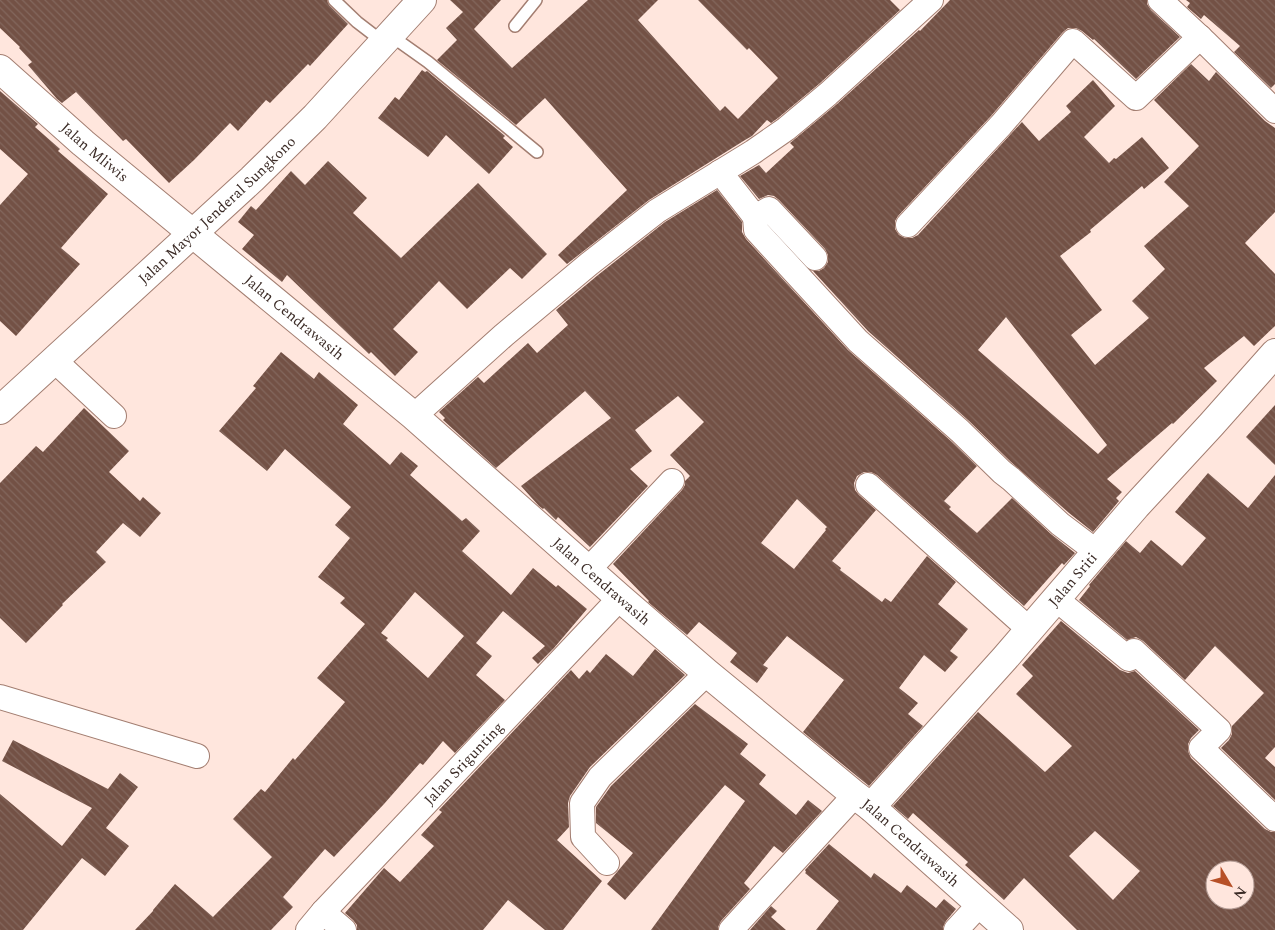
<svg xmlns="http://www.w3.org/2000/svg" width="1275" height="930" viewBox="0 0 1275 930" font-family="Spectral,serif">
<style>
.building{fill:url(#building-back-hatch);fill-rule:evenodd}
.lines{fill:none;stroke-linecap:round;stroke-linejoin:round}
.lane-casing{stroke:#a37e71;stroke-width:14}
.street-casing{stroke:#a37e71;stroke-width:26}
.secondary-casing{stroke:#a37e71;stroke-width:30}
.highway-casing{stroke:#a37e71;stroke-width:30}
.lane{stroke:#fff;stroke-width:11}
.street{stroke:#fff;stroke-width:24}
.secondary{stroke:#fff;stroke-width:28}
.highway{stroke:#fff;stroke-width:28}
.labels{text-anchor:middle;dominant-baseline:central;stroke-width:5;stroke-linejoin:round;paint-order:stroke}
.street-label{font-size:15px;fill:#3b2b26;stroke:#ffe6dd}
</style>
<defs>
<pattern id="building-back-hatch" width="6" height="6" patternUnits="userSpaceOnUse" patternTransform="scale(1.25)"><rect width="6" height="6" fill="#735145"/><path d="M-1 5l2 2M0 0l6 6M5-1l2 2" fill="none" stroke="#83675d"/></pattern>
</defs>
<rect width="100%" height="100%" fill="#ffe6dd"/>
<g class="building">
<path d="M0 0H327L329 5 348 24 310 66 308 64 270 103 266 100 238 131 230 123 194 160 169 183 126 139 123 141 76 92 62 103 57 99 28 65 32 62 19 48 20 47 0 28Z"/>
<path d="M450 0H501L474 29 512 68 588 0H658L638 20 720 111 725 106 738 119 778 78 749 48 747 50 698 0H890L900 10 819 84 778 118 771 123 767 120 752 136 745 140 649 200 567 264 558 255 627 190 545 98 516 125 437 60 457 40 446 28 463 12Z"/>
<path d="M950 0H1147V4L1151 10 1180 37 1136 79 1094 39 1093 40 1082 31 1076 28H1068L1063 32 991 116 898 216 895 221V229L899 235 905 238H912L918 235 1022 122 1039 141 1071 112 1066 106 1093 80 1115 106 1084 137 1109 163 1114 158 1116 159 1142 137 1169 168 1144 189 1142 186 1090 230 1091 232 1060 256 1102 310 1071 335 1095 365 1149 318 1132 301 1165 269 1144 246 1189 206 1164 182 1199 146 1154 100 1191 64 1209 81 1216 72 1265 121 1275 128V212L1245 243 1275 274V326L1254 346 1244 336 1204 368 1217 381 1173 424 1172 423 1107 479 1122 492 1116 498 1119 501 1093 532 1069 513 1011 462 969 421 868 331 813 271H819L824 268 828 262V255L825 249 779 200 774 196 768 195 759 199 740 176 759 165 766 173 794 147 790 143 837 104 919 30 920 31ZM1006 317 1107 445 1098 454 978 350Z"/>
<path d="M1186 0H1275V84L1271 88 1234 52 1240 46 1204 15 1201 19 1187 7 1190 3Z"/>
<path d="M422 70 425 72 427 71 505 136 503 138 513 147 489 174 446 135 428 157 378 118 395 97 399 100Z"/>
<path d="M0 91 38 124 35 127 60 149 58 151 108 194 61 248 80 264 16 336 0 321V205L28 174 0 149Z"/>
<path d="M328 161 367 198 353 213 401 258 478 183 547 254 522 279 510 268 467 309 439 281 393 329 418 352 395 376 371 352 369 354 287 275 282 282 242 249 254 235 238 222 251 206 256 210 291 171 305 185Z"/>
<path d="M717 190 742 222V232L746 239 848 350 951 441 977 466 944 501 951 507 949 509 977 533 1012 498 1051 534 1075 553 1064 565 1062 563 1024 606 877 475 871 472H864L857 476 854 483 855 490 859 495 876 510 832 561 841 568 840 570 882 602 885 598 891 602 927 556 956 582 938 604 968 629 950 651 958 657 945 672 924 655 899 688 918 703 908 714 923 726 869 786 803 732 844 680 787 636 763 665 768 668 757 683 730 662 737 653 699 622 687 635 648 602 649 601 613 564 682 490 685 485V481L690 476 670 455 704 422 678 396 635 430 652 451 630 469 648 486 590 547 558 517 556 520 544 508 543 509 539 506 521 486 611 418 585 391 496 468 443 420 445 418 439 412 478 377 484 383 528 343 537 353 568 325 556 310 598 275 665 222ZM797 499 827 527 825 529 826 530 794 569 761 543Z"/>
<path d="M281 352 314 379 319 372 358 405 343 424 390 465 401 452 418 466 410 475 462 521 466 518 480 531 462 551 511 595 533 568 556 587 558 585 587 609 554 648 538 664 532 658 545 646 503 611 476 643 492 656 476 675 505 700 455 753 443 741 423 765 420 763 384 804 334 857 325 849 283 897 293 907 271 930H135L153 911V910L175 884 213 917 272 857 233 819 261 789 265 792 293 758 295 760 345 702 317 678 365 624 340 603 345 598 318 577 350 538 335 525 351 507 285 449 267 471 219 431 256 388 253 386ZM415 592 464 636 428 678 386 640 388 638 381 633Z"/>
<path d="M1275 405V465L1246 437Z"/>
<path d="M84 408 129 451 109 472 140 501 143 497 161 513 140 537 123 523 96 552 106 562 62 604 63 605 26 643 0 618V483L36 446 43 452Z"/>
<path d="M1208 473 1248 508 1275 475V747L1265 758 1275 767V800L1221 748 1229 740 1232 734V726L1264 693 1215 646 1185 680 1143 641 1136 637 1127 640 1079 600 1090 586 1089 585 1126 541 1140 553 1151 540 1182 566 1206 538 1175 512Z"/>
<path d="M1061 621 1120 670 1128 673 1135 671 1199 730 1191 738 1188 744V751L1191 758 1265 829 1271 832H1275V930H1077L1024 878 1004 900 965 865 968 862 913 813 908 819 893 806 978 712 1045 772 1072 746 1016 694 1033 676 1022 665ZM1095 831 1140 871 1113 900 1069 856ZM1215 870H1245V900H1215Z"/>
<path d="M655 649 685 675 590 767 570 796 568 803 569 827 557 840 602 881 563 930H545L508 900 483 930H357V925L353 920 345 913 384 868 400 882 434 846 421 835 442 812 439 810 571 670 579 679 587 670 590 673 606 654 633 676Z"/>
<path d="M695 704 748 744 740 754 766 775 759 784 796 815 808 800 822 811 783 853 774 846 744 883 750 889 721 921 718 927V930H651L745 801 725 785 625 900 607 884 633 853 596 823V807L611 786Z"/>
<path d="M13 740 108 789 120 773 138 787 106 828 129 846 105 876 82 858 23 930H0V794L62 846 92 808 2 761Z"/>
<path d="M829 844 871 878 874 873 901 893 907 885 936 908 944 899 956 909 946 921 943 927V930H816L839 901 805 873 806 872 805 870Z"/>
<path d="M771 906 777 911 771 917 786 930H750Z"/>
</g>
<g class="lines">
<defs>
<g id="lane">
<path d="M334 0 357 22 383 42"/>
<path d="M515 26 536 0"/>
<path d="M390 35 428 62 537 152"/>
</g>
<g id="street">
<path d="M1160 0 1206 43 1275 111"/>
<path d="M720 172 755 217 769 209 815 258"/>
<path d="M755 217 756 230 858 341 960 431 1002 472 1011 479 1060 524 1097 552"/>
<path d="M908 225 1001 125 1073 41 1136 98 1200 37"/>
<path d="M54 360 114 416"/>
<path d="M414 416 504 335 589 264 657 211 753 152 786 129 828 94 931 0"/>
<path d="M868 485 1030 630"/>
<path d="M588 570 672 481"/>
<path d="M1056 599 1129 659 1134 651 1219 730 1201 748 1275 819"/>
<path d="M0 697 197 756"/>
<path d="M607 863 583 837 582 803 600 777 707 673"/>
<path d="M323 912 344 930"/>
<path id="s1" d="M308 930 323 912 620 598"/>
<path d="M731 930 855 795"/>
<path d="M956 930 980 904"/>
</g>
<g id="secondary">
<path id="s2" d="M0 69 83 143 414 416 620 598 707 673 855 795 871 807 1009 930"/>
<path id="s3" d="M871 807 1005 658 1136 506 1211 425 1275 353"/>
</g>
<g id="highway">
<path id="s4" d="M0 410 252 179 315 117 422 0"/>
</g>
</defs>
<use href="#lane" class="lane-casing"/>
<use href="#street" class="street-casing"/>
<use href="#secondary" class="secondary-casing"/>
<use href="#highway" class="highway-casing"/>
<use href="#lane" class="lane"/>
<use href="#street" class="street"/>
<use href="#secondary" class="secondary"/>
<use href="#highway" class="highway"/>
</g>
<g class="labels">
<g class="street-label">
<text stroke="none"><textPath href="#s2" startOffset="126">Jalan Mliwis</textPath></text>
<text stroke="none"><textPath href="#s4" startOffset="295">Jalan Mayor Jenderal Sungkono</textPath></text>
<text stroke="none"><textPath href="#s2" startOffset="385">Jalan Cendrawasih</textPath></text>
<text stroke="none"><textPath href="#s3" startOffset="304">Jalan Sriti</textPath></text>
<text stroke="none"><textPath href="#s2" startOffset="790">Jalan Cendrawasih</textPath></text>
<text stroke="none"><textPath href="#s1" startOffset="228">Jalan Srigunting</textPath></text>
<text stroke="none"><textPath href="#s2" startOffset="1195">Jalan Cendrawasih</textPath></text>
</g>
</g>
<g transform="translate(1230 885) rotate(128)"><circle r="24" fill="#ffe6dd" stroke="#b19b94"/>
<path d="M0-4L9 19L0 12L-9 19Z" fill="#b75027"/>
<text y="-8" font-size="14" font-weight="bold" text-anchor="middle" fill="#3b2b26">N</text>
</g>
</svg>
